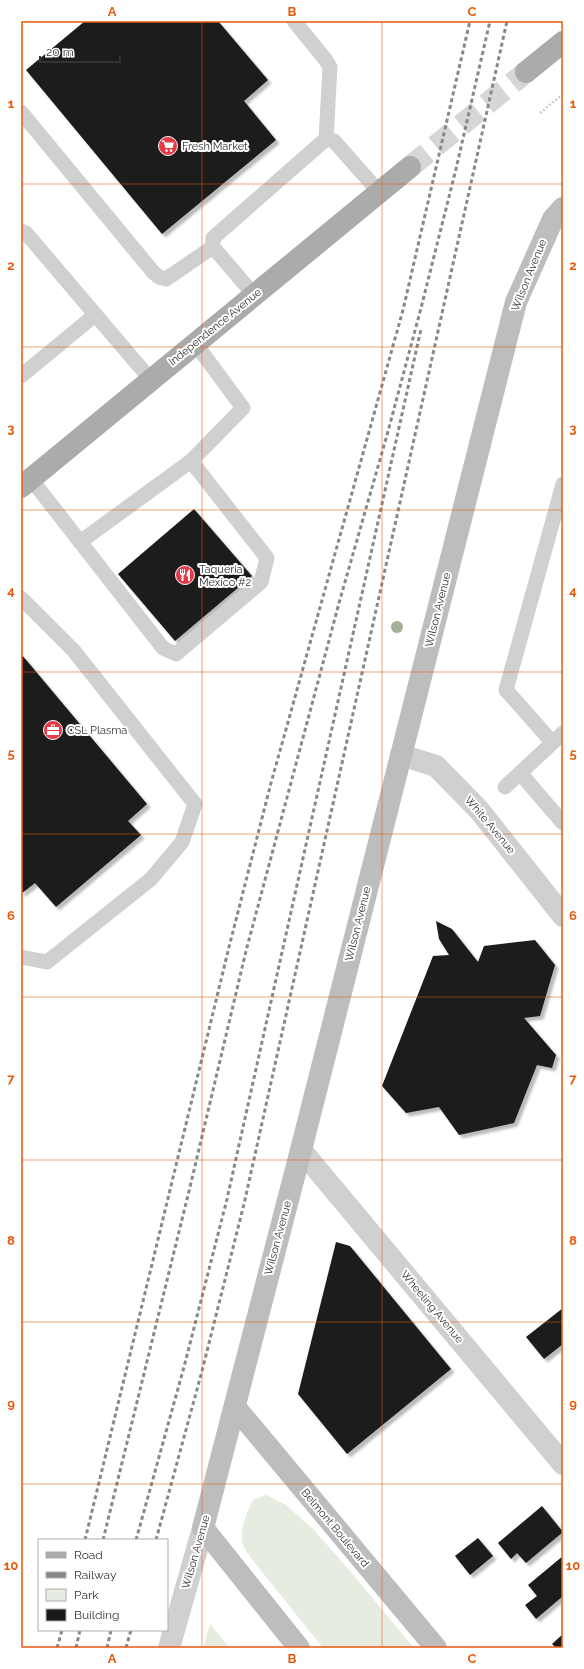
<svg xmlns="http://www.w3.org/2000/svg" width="584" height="1669" viewBox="0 0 584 1669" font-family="Raleway,sans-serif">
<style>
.green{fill:#e6ecdf}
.building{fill:#1a1a1a;filter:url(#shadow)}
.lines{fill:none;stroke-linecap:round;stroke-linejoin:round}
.primary-tunnel{stroke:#d6d6d6;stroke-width:22;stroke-dasharray:22 11;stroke-linecap:butt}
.path{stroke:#cdcdcd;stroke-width:2.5;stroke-dasharray:2 2;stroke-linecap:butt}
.service{stroke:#d0d0d0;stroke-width:15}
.minor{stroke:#d0d0d0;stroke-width:22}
.secondary{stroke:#bdbdbd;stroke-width:22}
.primary{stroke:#ababab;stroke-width:22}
.rail{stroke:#888;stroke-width:3;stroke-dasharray:4 3;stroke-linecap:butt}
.tree{fill:#a2b095}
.grid{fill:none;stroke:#e8590c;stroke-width:1;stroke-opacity:0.55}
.labels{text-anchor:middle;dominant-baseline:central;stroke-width:4;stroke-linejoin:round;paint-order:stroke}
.poi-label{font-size:11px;fill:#333;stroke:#fff;text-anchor:start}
.street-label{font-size:11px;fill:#333;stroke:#fff}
.neatline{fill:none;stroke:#e8590c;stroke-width:1.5}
.grid-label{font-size:13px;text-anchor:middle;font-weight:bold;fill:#e8590c}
</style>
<defs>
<filter id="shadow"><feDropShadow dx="3.5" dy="3.5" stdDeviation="1" flood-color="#0004"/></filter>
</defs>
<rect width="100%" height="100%" fill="#fff"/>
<g class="green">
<path d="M266 1495 286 1505 313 1529 351 1572 414 1648H323L251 1558C249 1555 246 1551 244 1547 238 1533 247 1512 253 1500Z"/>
<path d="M210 1624 230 1648H203Z"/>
</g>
<g class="building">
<path d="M85 21H218L268 80 244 101 276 140 162 234 26 70Z"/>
<path d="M194 509 252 576 175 641 118 574Z"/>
<path d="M22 655 147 804 128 821 141 835 56 907 35 883 21 894Z"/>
<path d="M436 921 452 929 478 962 484 946 535 940 555 965 540 1016 524 1018 556 1055 552 1068 537 1065 514 1123 459 1135 439 1107 406 1113 382 1086 433 956 449 955 439 939Z"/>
<path d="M336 1242 350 1246 451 1369 347 1454 298 1394Z"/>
<path d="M563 1308V1344L544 1359 526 1337Z"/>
<path d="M542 1506 563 1532 526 1563 517 1553 511 1559 498 1543Z"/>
<path d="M478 1538 493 1556 470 1575 455 1556Z"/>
<path d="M563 1556V1596L536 1619 525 1605 537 1596 528 1585Z"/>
<path d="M563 1634V1648H556L552 1644Z"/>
</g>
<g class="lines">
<path class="primary-tunnel" d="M410 167 526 72"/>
<path class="path" d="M540 113 563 94"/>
<g class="service">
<path d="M21 112 153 272 159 277 166 279 213 247"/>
<path d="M326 139 334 141 379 192"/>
<path d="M21 231 26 233 151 380"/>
<path d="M254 295 213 247V238L326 139 330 67 325 59 294 21"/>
<path d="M21 376 95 315"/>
<path d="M31 479 163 648 176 654 261 582 267 558 191 461 243 408 195 343"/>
<path d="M80 542 191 461"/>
<path d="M21 598 74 651 195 804 182 842 151 879 47 962 21 957"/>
<path d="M552 742 506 690 563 484"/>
<path d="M520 773 563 823"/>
<path d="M505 787 563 733"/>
</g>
<g class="minor">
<path d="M401 755 436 766 479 810 563 916"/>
<path d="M301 1150 563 1464"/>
<path d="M169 1648 203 1528"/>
</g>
<g class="secondary">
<path d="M235 1407 436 1648"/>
<path d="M299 1648 203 1528 301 1150 516 302 553 219 563 208"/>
</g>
<g class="primary">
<path d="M526 72 563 42"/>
<path d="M21 487 410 167"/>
</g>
<g class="rail">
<path d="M85 1540 229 947 271 783 403 310 470 21"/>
<path d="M103 1540 190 1187 246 951 339 603 387 435 420 312 456 169 490 21"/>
<path d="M136 1540 184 1367 227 1199 421 329"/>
<path d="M156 1540 202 1371 244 1204 507 21"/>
<path d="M57 1648 62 1630"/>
<path d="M76 1648 80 1630"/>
<path d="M107 1648 111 1630"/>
<path d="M126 1648 131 1630"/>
</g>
</g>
<circle class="tree" cx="397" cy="627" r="6"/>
<path class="grid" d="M202 21V1648M382 21V1648M21 184H563M21 347H563M21 510H563M21 672H563M21 834H563M21 997H563M21 1160H563M21 1322H563M21 1484H563"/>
<defs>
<symbol id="supermarket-disc" viewBox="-11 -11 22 22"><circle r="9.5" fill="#e63946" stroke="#fff"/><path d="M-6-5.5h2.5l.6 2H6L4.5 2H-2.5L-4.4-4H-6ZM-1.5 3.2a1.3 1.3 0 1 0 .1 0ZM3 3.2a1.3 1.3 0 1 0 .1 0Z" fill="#fff"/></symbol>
<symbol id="restaurant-disc" viewBox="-11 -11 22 22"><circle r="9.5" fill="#e63946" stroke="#fff"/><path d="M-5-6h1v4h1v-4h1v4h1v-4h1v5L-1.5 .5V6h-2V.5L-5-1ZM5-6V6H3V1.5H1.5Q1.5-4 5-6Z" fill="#fff"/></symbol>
<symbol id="office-disc" viewBox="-11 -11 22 22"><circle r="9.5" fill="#e63946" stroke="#fff"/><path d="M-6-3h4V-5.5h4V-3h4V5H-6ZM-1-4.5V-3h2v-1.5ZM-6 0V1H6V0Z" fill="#fff"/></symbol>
</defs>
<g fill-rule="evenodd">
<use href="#supermarket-disc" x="157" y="135" width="22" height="22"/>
<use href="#restaurant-disc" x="174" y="564" width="22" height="22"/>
<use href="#office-disc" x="42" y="719" width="22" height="22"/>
</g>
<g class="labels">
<g class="poi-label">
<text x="182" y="146">Fresh Market</text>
<text x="199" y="569">Taqueria<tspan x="199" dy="13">Mexico #2</tspan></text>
<text x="67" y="730">CSL Plasma</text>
</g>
<g class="street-label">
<text transform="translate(529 275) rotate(-68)">Wilson Avenue</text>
<text transform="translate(215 327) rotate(-39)">Independence Avenue</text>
<text transform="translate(438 610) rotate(-76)">Wilson Avenue</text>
<text transform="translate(490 825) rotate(50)">White Avenue</text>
<text transform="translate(358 924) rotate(-76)">Wilson Avenue</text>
<text transform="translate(278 1238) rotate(-75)">Wilson Avenue</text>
<text transform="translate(432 1307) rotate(50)">Wheeling Avenue</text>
<text transform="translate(335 1528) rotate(50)">Belmont Boulevard</text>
<text transform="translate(196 1552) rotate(-74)">Wilson Avenue</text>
</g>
</g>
<rect width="584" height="1669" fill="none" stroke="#ffffff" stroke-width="44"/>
<rect x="38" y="1539" width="130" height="92" fill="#ffffff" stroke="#adadad"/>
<rect x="46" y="1552" width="20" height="6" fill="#ababab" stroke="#adadad"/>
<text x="74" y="1559" font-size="12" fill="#333333">Road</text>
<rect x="46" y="1572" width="20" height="6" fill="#888888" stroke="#adadad"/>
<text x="74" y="1579" font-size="12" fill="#333333">Railway</text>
<rect x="46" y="1589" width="20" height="12" fill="#e6ecdf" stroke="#adadad"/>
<text x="74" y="1599" font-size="12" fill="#333333">Park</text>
<rect x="46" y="1609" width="20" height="12" fill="#1a1a1a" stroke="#adadad"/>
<text x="74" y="1619" font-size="12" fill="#333333">Building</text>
<path d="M40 56v6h80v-6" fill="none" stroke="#333333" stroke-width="2"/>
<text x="46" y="56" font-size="12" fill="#333333" stroke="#ffffff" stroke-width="3" paint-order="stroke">20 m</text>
<rect x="22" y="22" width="540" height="1625" class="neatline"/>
<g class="grid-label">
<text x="112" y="16">A</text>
<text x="292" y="16">B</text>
<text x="472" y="16">C</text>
<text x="11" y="108">1</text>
<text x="573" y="108">1</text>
<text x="11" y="270">2</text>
<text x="573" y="270">2</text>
<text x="11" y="433">3</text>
<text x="573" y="433">3</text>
<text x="11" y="595">4</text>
<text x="573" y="595">4</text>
<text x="11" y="758">5</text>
<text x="573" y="758">5</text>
<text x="11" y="920">6</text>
<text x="573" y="920">6</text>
<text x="11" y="1083">7</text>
<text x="573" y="1083">7</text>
<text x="11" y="1245">8</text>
<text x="573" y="1245">8</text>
<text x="11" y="1408">9</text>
<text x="573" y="1408">9</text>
<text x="11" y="1570">10</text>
<text x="573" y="1570">10</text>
<text x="112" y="1663">A</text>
<text x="292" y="1663">B</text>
<text x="472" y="1663">C</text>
</g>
</svg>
